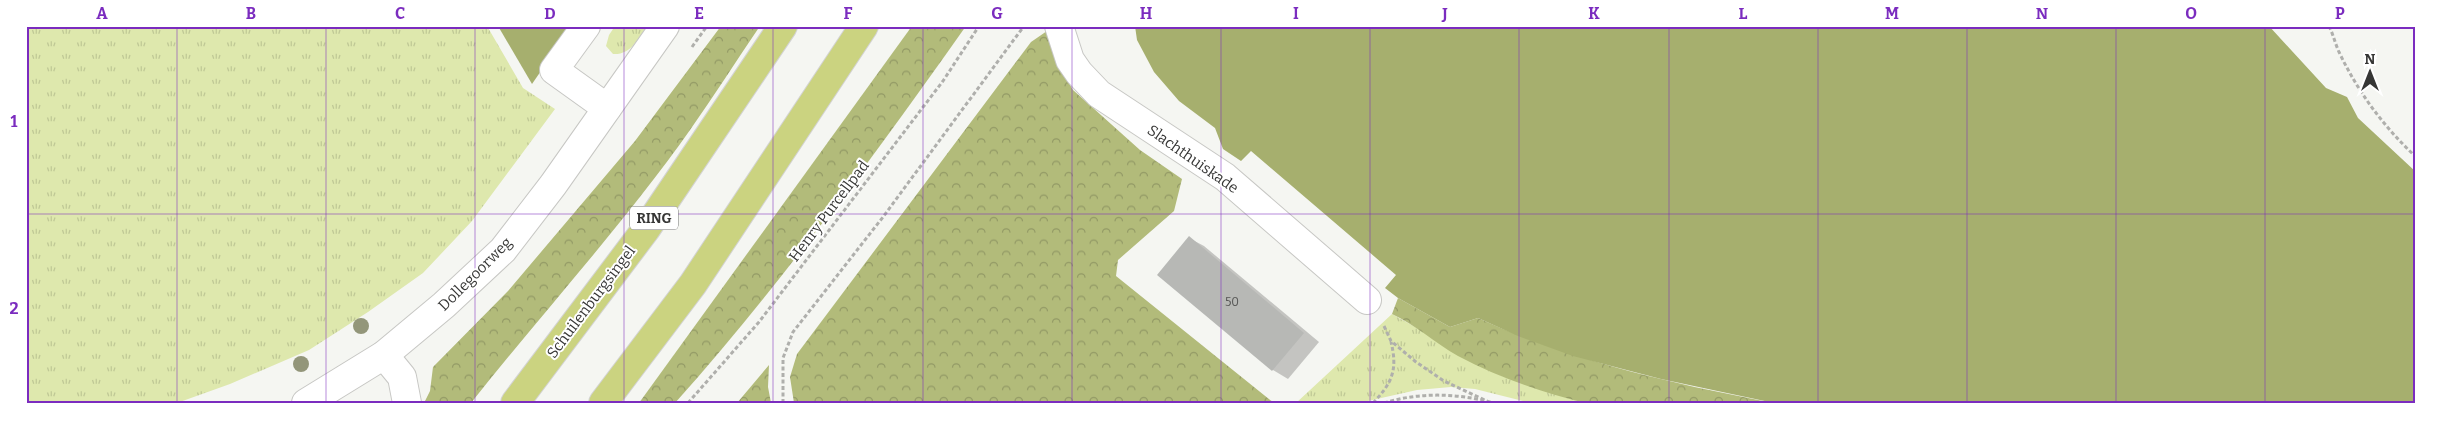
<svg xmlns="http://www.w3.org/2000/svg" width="2442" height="429" viewBox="0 0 2442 429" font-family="Bitter,serif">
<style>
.grass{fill:url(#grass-tufts)}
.forest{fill:url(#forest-crowns)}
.water{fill:#a6af6e}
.shadow{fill:#0003}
.building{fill:#b7b8b5}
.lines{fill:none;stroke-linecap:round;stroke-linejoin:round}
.minor-casing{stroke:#c7c7c4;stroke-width:30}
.major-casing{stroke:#d3d3d3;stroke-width:30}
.path{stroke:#afafac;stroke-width:3;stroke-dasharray:4 2.5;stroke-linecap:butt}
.minor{stroke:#fff;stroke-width:28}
.major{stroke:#cbd380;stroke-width:28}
.tree{fill:#93967a}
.grid{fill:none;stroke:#7b2cbf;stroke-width:1;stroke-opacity:0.55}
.labels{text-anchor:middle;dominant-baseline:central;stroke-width:4;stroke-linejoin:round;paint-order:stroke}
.number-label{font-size:12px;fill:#565655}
.shield{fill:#fff;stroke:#727272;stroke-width:1}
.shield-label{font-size:14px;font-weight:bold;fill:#363635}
.street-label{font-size:15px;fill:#363635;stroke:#fff}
.neatline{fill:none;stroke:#7b2cbf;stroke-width:2}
.grid-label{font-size:16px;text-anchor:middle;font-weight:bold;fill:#7b2cbf}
</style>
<defs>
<pattern id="grass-tufts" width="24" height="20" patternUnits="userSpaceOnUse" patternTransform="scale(1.25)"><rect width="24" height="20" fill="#dee8ad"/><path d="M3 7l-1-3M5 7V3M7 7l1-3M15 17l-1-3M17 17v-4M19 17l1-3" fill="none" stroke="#bfc895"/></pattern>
<pattern id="forest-crowns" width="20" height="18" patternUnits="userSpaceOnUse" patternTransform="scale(1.25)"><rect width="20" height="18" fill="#b2bb7a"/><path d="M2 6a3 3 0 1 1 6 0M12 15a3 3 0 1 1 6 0" fill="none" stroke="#929965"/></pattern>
</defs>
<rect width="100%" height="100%" fill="#f5f6f2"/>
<g class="grass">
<path d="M26 26H487L523 88 555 109 472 221 423 273 368 312 309 350 230 384 177 403H26Z"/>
<path d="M615 26H647C637 40 631 55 613 54L606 46 609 35Z"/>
<path d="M1392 314 1502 376 1585 403H1531L1475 389 1451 387 1417 390 1359 403H1296Z"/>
</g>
<g class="forest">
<path d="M721 26H760C736 61 714 96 690 130 623 225 543 312 471 403H424L430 391 433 367 508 291 635 141Z"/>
<path d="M912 26H966C874 156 781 284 675 403H639Z"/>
<path d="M1047 31 1056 61 1073 90 1140 150 1182 179 1174 211 1118 260 1116 276 1274 403H794L790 377 797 354 1031 42Z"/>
<path d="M1398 298 1450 327 1478 318C1572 361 1673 384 1774 403H1585C1542 392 1497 377 1458 356 1435 343 1416 325 1392 314Z"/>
<path d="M769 365 768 387 771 403H737Z"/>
</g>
<g class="water">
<path d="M498 26H572L532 84Z"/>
<path d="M1135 26H2269L2326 88 2347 97 2358 118 2416 172V403H1774L1661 379 1573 356 1518 336 1478 318 1450 327 1398 298 1385 288 1396 275 1251 151 1241 161 1223 149 1215 128 1179 101 1154 72 1137 40Z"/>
</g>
<path class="shadow" d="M1189 238 1204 246 1319 342 1288 379 1273 370Z"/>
<path class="building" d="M1189 236 1304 333 1272 371 1157 275Z"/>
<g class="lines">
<defs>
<g id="minor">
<path d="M586 26 554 70 607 108"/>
<path d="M1059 26 1070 60 1079 73 1099 94 1225 177 1367 300"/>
<path d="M384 355 402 377 407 403"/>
<path d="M306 403 384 355 444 305 503 250 553 185 665 26"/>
</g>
<g id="major">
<path d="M515 403 646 229 783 26"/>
<path d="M603 403 693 284 864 26"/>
</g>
</defs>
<use href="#minor" class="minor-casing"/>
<use href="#major" class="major-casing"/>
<g class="path">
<path d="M2329 26C2333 34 2335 43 2339 52 2358 92 2383 126 2416 157"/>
<path d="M692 47 707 26"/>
<path d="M1384 326 1391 341 1416 362 1444 381 1487 401"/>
<path d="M688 403 759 322 943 81 979 26"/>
<path d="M783 403V358L793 332 883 217 1024 26"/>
<path d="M1373 403C1392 383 1398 370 1391 342"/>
<path d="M1384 403C1420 392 1457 393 1494 403"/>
</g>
<use href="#minor" class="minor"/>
<use href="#major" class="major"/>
</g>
<g class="tree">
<circle cx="361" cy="326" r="8"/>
<circle cx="301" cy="364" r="8"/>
</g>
<path class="grid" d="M177 26V403M326 26V403M475 26V403M624 26V403M773 26V403M923 26V403M1072 26V403M1221 26V403M1370 26V403M1519 26V403M1669 26V403M1818 26V403M1967 26V403M2116 26V403M2265 26V403M26 214H2416"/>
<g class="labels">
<g class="number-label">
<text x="1232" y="302">50</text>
</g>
<rect class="shield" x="630" y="206.5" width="48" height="23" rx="4"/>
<g class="shield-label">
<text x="654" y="218">RING</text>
</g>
<g class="street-label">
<text transform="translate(1193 159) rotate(35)">Slachthuiskade</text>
<text transform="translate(829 211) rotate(-53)">Henry Purcellpad</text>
<text transform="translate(475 274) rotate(-45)">Dollegoorweg</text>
<text transform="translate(591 302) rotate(-53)">Schuilenburgsingel</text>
</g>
</g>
<rect width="2442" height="429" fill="none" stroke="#ffffff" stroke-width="55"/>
<g transform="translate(2370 72)" stroke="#ffffff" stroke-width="4" paint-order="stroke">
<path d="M0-4L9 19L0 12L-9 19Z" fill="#363635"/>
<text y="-8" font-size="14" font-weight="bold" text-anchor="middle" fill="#363635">N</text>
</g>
<rect x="28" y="28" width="2386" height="374" class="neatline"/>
<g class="grid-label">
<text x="102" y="19">A</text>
<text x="251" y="19">B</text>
<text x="400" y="19">C</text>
<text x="550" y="19">D</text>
<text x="699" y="19">E</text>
<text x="848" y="19">F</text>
<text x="997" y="19">G</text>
<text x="1146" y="19">H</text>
<text x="1296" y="19">I</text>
<text x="1445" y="19">J</text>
<text x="1594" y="19">K</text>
<text x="1743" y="19">L</text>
<text x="1892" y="19">M</text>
<text x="2042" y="19">N</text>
<text x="2191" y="19">O</text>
<text x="2340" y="19">P</text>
<text x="14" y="127">1</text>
<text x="14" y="314">2</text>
</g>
</svg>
